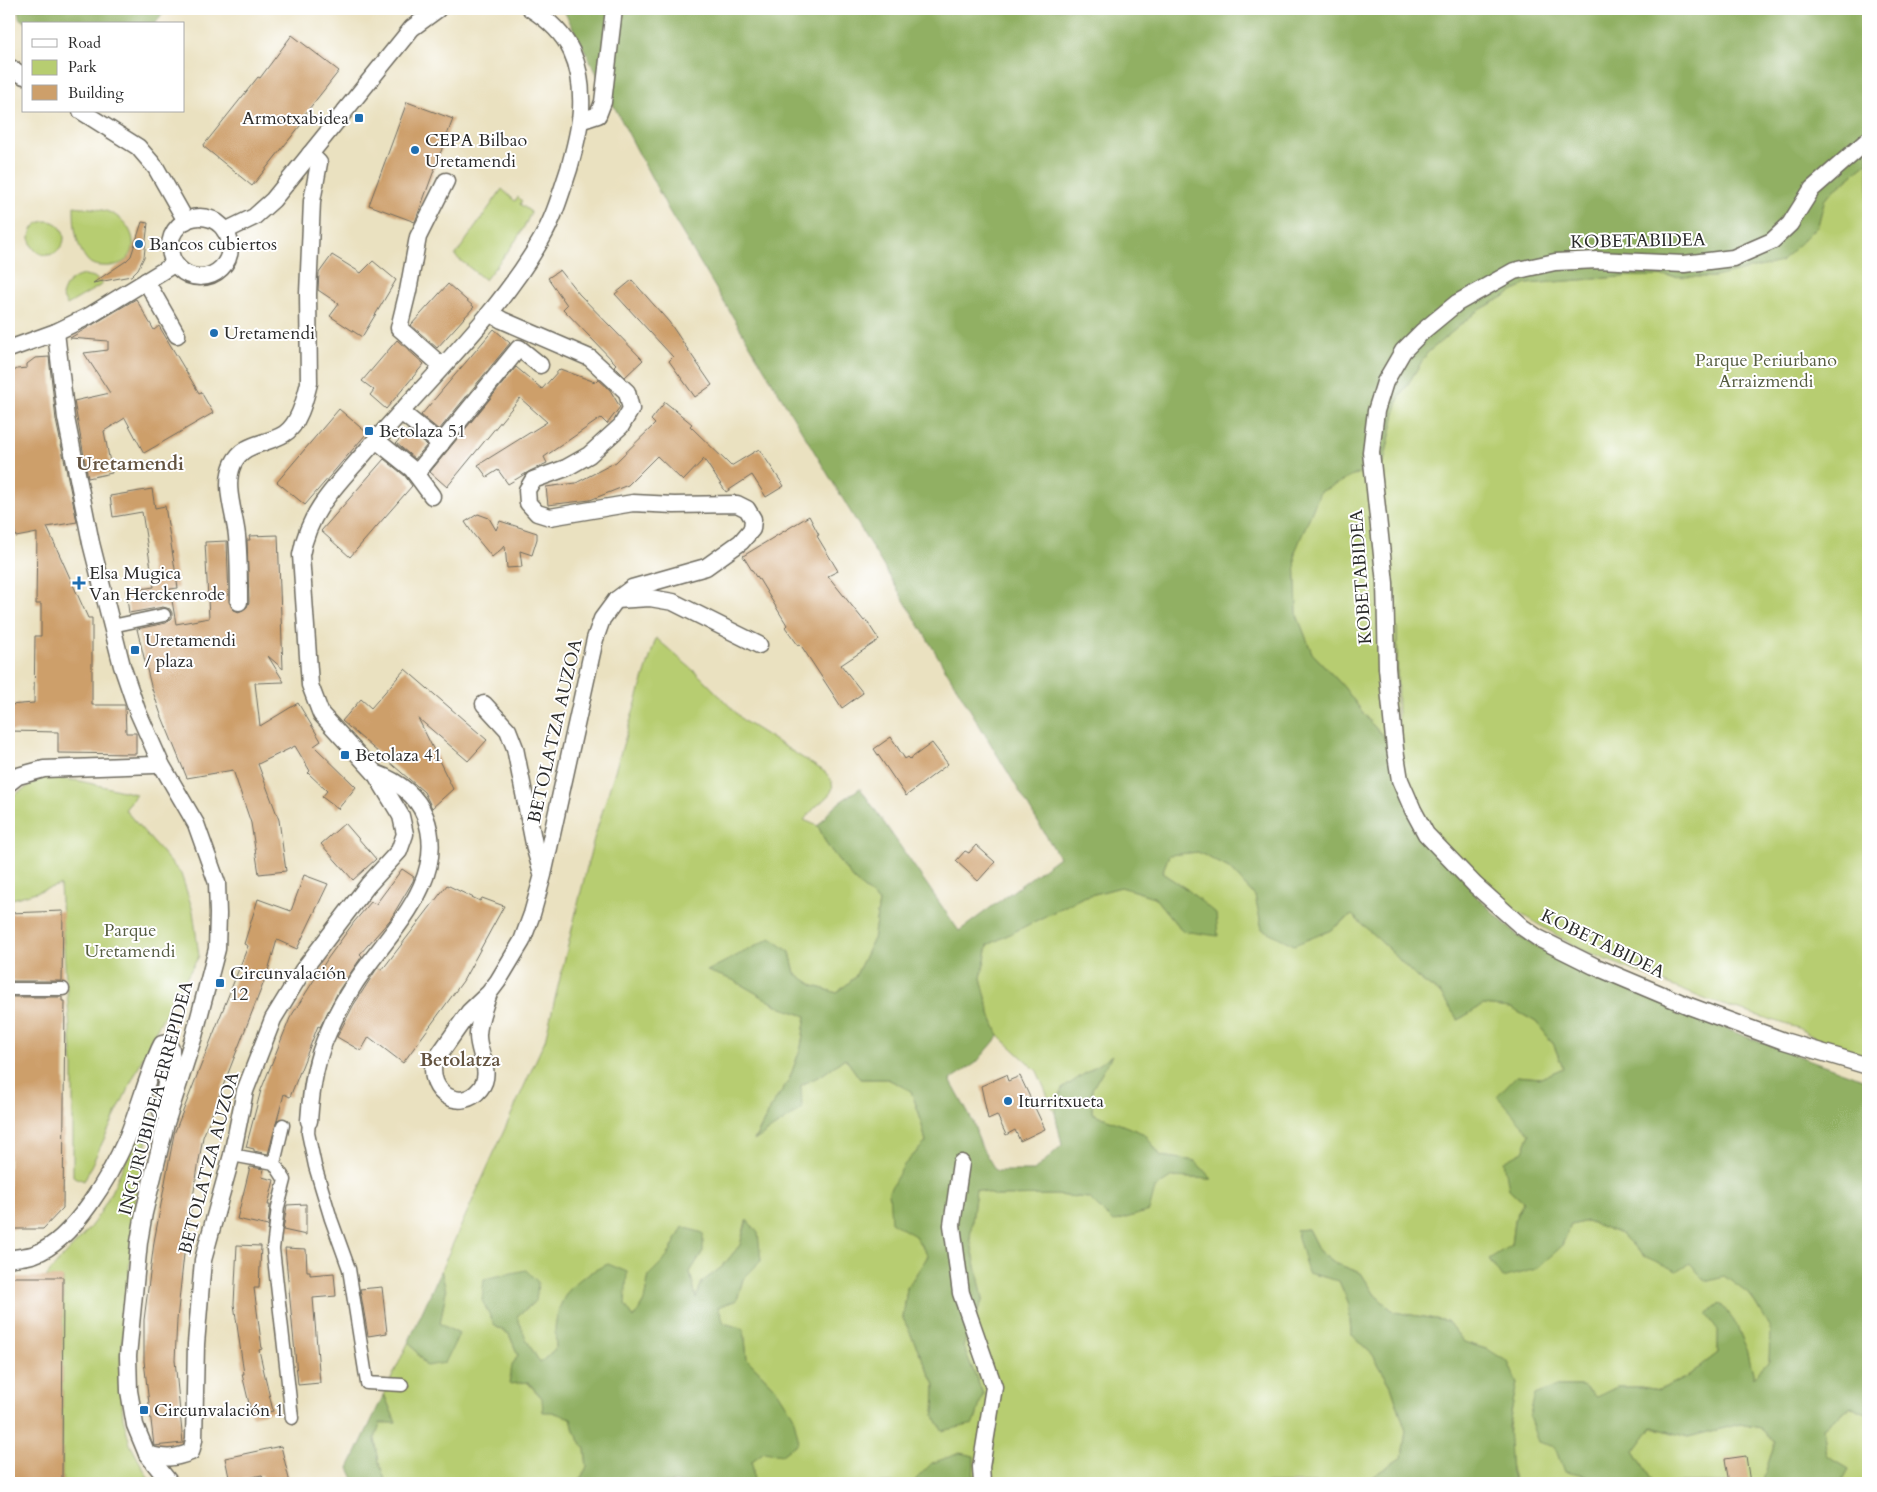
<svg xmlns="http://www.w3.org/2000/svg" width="1877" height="1492" viewBox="0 0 1877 1492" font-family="Cardo,serif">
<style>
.green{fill:#b7cd71;stroke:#717c4e;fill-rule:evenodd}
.forest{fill:#91b063;stroke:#5e6e47}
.building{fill:#cd9f6a}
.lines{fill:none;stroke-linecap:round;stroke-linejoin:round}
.pedestrian-casing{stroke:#6e6b5f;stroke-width:15}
.minor-casing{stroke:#6e6b5f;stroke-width:19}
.pedestrian{stroke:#fff;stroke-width:12}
.minor{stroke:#fff;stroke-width:16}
.poi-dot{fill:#1f6fb2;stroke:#fff;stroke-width:2}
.labels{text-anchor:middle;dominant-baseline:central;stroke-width:4;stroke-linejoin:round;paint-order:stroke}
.poi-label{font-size:18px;fill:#2b2b2b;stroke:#fff;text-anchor:start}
.street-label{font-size:18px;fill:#2b2b2b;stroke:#fff}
.park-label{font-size:18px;fill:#555c40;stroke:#fff}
.neighbourhood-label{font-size:19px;font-weight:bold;fill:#645441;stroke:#fff}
.quarter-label{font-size:20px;font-weight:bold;fill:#645441;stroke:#fff}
</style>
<rect width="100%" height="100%" fill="#fff"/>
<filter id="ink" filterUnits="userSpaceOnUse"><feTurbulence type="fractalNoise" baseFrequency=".02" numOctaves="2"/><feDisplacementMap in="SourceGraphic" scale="10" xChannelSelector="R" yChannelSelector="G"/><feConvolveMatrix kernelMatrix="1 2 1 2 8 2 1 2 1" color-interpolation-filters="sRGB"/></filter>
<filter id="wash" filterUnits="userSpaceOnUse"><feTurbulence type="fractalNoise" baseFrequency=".0096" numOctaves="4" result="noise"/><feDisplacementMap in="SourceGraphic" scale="20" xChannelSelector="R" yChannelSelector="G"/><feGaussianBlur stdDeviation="1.12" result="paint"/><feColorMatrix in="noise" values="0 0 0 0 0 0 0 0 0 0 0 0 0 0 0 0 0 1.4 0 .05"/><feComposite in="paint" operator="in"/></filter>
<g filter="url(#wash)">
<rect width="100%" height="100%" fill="#eae1c0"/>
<g class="green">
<path d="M1868 162V1059L1820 1041 1798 1028 1707 1000 1582 950 1519 913 1486 880 1426 834 1395 749 1370 722 1343 686 1312 653 1297 615 1295 551 1320 492 1384 461 1398 400 1427 353 1476 312 1527 284 1633 276 1714 277 1818 225 1825 198ZM1397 627 1398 735 1395 746Z"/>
<path d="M502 189 515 201 518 197 522 201 520 204 531 212C521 238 502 258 485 280L455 256Z"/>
<path d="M74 206C86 208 100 208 111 213 142 228 142 269 102 266 97 266 92 265 88 261 75 246 74 224 74 206Z"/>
<circle cx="47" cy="238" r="17"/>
<path d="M84 275 94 277 103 284 67 305 62 296C66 283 71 278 84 275Z"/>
<path d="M656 638 701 677 744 721 825 772C840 789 830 794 818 805 813 809 809 815 804 820L818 826 827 845 853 879 879 902 873 940 855 977 837 993 814 986 795 973 790 952 740 956 708 971 733 980 782 1008 806 1016 801 1047 789 1080 773 1104 754 1140 800 1085 822 1075 845 1058 860 1079H888L911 1091 919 1113 926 1142 904 1165 915 1236 928 1256 907 1288 903 1318 935 1385 934 1415 983 1394 963 1346 983 1299 970 1238 976 1189 996 1196 1056 1195 1089 1198 1113 1222 1155 1188 1172 1177 1211 1179 1195 1161 1161 1156 1144 1134 1092 1113V1089L1111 1057 1062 1089 1055 1113 1037 1071 999 1036 991 1017 981 978 988 945 1083 897 1121 887 1154 897 1182 931 1188 890 1162 873 1169 855 1198 852 1229 868 1255 896 1262 928 1329 931 1352 915 1390 950 1416 977 1440 993 1458 1020 1483 1005 1511 1008 1536 1022 1553 1043 1563 1068 1541 1078 1516 1076 1530 1134 1509 1189 1523 1202 1514 1221 1511 1245 1561 1247 1571 1225 1587 1221 1621 1234 1644 1256 1690 1263 1724 1275 1751 1296 1771 1328 1769 1361 1754 1377C1746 1345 1741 1329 1719 1303L1718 1353 1685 1378 1659 1390 1641 1387H1617L1596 1398 1583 1386H1557L1555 1447 1564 1471 1589 1477 1602 1483H1516C1502 1451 1510 1416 1517 1383L1489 1350 1464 1342 1447 1321 1394 1312 1375 1295 1361 1273 1334 1263 1319 1251 1308 1229 1296 1230 1339 1281 1349 1304 1351 1334 1373 1355 1391 1386 1406 1430 1402 1457 1368 1480 1367 1483H973L974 1456 932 1463 912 1483H754L752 1461 764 1452 792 1415 777 1390 747 1359 744 1330 723 1323 718 1306 737 1300 743 1279 761 1261 746 1221 740 1245 722 1267 702 1282 696 1299 690 1272 703 1251 683 1228 667 1257 649 1275 644 1301 634 1318 625 1305 556 1321V1348L540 1363 526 1339 517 1316 536 1301 495 1326 509 1334 518 1355 512 1366 542 1398 552 1412 571 1418 574 1431 585 1449 587 1467 578 1483H386L379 1462 375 1439 380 1422 396 1423 384 1394 409 1341 426 1366 459 1334 440 1324 446 1291 441 1270 545 1040 593 842Z"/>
<path d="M44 777 80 781 136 794 125 810 181 874 193 911 199 956 156 1030 84 1181 73 1176V1067L66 981 60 885 9 900V798Z"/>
<path d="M152 1097 155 1098 136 1197 120 1368 123 1417 130 1444 151 1483H62L63 1278 46 1277C63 1254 84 1239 100 1213 120 1178 136 1135 152 1097Z"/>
<path d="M1851 1406 1868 1414V1483H1841L1849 1469 1827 1456 1823 1428Z"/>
<path d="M1740 1424 1760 1428 1775 1442 1762 1483H1654L1634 1451 1652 1427 1688 1437Z"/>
</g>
<g class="forest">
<path d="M19 9H166L155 24H28L19 18Z"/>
<path d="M563 9H1868V162L1825 198 1818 225 1781 262 1714 277 1633 276 1527 284 1476 312 1427 353 1398 400 1384 461 1320 492 1295 552 1297 615 1312 653 1343 686 1370 722 1395 749 1400 780 1477 897 1518 936 1590 975 1752 1039 1868 1081V1414L1851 1406 1823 1428 1827 1456 1849 1469 1841 1483H1762L1775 1442 1760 1428 1740 1424 1688 1437 1652 1427 1634 1451 1654 1483H1602L1589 1477 1564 1472 1555 1447 1538 1442 1529 1417 1535 1395 1557 1386H1583L1596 1397 1617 1387H1641L1659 1390 1685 1378 1718 1353V1330L1706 1314 1720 1303 1734 1321 1747 1349 1754 1377 1769 1361 1770 1328 1751 1296 1724 1276 1705 1281 1690 1263 1677 1271 1644 1256 1621 1234 1587 1221 1571 1225 1561 1247 1536 1269 1502 1278 1489 1259 1511 1245 1514 1221 1523 1202 1509 1189 1504 1161 1523 1151 1530 1134 1497 1096 1516 1076 1541 1078 1563 1068 1553 1043 1536 1022 1511 1008 1483 1005 1458 1020 1440 993 1416 977 1390 950 1352 915 1329 931 1294 945 1262 929 1255 896 1229 868 1198 852 1169 855 1162 873 1188 890 1216 914 1218 936 1182 931 1154 897 1121 887 1083 897 988 945 981 978 991 1017 999 1036 976 1063 950 1080 973 1122 981 1146 996 1171H1034L1062 1145 1055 1113 1062 1089 1112 1055 1092 1089V1113L1145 1134 1161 1156 1195 1161 1212 1179 1172 1177 1155 1188 1149 1211 1113 1222 1089 1198 1056 1195 996 1196 976 1189 970 1238 983 1299 963 1346 983 1394 974 1424 942 1431 934 1415 935 1385 903 1318 907 1288 928 1256 915 1236 891 1222 889 1191 904 1165 926 1142 919 1113 911 1091 888 1079H860L845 1058 822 1075 801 1085 802 1109 754 1141 773 1104 789 1080 801 1047 806 1016 782 1008 733 980 707 971 771 938 790 952 795 973 814 986 837 993 855 977 873 940 879 902 853 879 827 845 818 826 833 807 860 788 959 931 1059 857 669 211Z"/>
<path d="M747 1220 758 1233 761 1261 743 1279 737 1300 718 1307 724 1323 744 1329 747 1359 777 1390 793 1415 799 1442 782 1455 764 1452 752 1461 754 1483H578L587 1467 585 1449 574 1431 571 1418 552 1412H543L542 1398 528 1382 509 1384 512 1366 518 1355 509 1334 495 1326 482 1300 484 1279 526 1270 538 1282 536 1301 517 1316 526 1339 540 1363 556 1348C556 1339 554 1329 556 1321 562 1289 580 1276 608 1264L627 1272 625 1305 634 1318 644 1301 649 1275 667 1257 683 1227 703 1233V1251L690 1272 696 1298 702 1282 722 1267 740 1245Z"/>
<path d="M1308 1229 1319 1251 1334 1263 1361 1273 1375 1295 1394 1312 1447 1321 1464 1342 1489 1350 1508 1362 1517 1383 1508 1427 1511 1472 1516 1483H1367V1480L1402 1457 1406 1430 1391 1386 1373 1355 1351 1334 1349 1304 1339 1281 1308 1273 1296 1230Z"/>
<path d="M441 1270 446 1291 440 1324 459 1334 445 1363 426 1366 409 1341Z"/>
<path d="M384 1394 396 1423H380L375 1439 379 1462 386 1483H356L349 1468Z"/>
<path d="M960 1453 974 1456 973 1483H912L932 1463Z"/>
</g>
<g id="blocks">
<g class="building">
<path d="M292 35 339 71 305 114 308 116 252 186 203 146 258 77 260 78Z"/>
<path d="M407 102 453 119 415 222 369 205Z"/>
<path d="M142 222 148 223 144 257 138 269 131 276 93 283 126 261 131 256Z"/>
<path d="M332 255 361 273 373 261 396 280 362 337 330 316 339 304 318 290 319 273Z"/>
<path d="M560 270 579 294 643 360 625 377 614 366 616 364 563 309 567 305 548 278Z"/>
<path d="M632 280 669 322 712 385 695 397 669 361 673 357 615 294Z"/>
<path d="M448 284 474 307 437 348 411 325Z"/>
<path d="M136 299 154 330 159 326 199 393 201 392 213 413 144 453 125 418 104 431 112 473 88 478 74 401 110 393 84 353 108 350V341L70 338Z"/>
<path d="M494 329 510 343 439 430 421 415Z"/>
<path d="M397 340 424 364 386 409 370 395 374 390 362 381Z"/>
<path d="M49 357 56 420 77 522 47 527 88 618H92V705H125L126 733H136V754L58 753V732L9 731V705L34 703 35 636H41V604H36L37 533 16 537 9 500V374L17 369 27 368V364L35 358Z"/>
<path d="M516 367 542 389 560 369 595 382 598 379 610 390 620 407 607 424 601 418 544 457 547 463 530 471 508 484 498 470 487 477 478 465 547 422 520 398 447 487 430 472Z"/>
<path d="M665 402 692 424 690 426 731 466 759 449 784 486 766 497 752 475 726 492 704 459 683 481 657 456 628 485 590 500 548 505 546 487 576 483 616 462 655 424 651 420Z"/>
<path d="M339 409 367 433 305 505 277 482Z"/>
<path d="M408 430 427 445 415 459 396 443Z"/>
<path d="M384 459 405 476 412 486 350 557 321 531Z"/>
<path d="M152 489 155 508 165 506 178 588 170 589 176 624 209 618 205 542 227 541 229 602 234 610 239 612 247 607 249 602 247 540H250L249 536 278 535 283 669 268 656 284 682 255 683 260 726 298 703 321 741 314 746 356 787 338 809 322 797 327 791 308 773 310 771 295 746 258 764 279 820 286 871 259 874 251 823 233 770 187 778 160 712 151 686 137 629 166 623 172 618V613L170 609 163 607 129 613 126 591 154 587 142 512 113 517 110 496Z"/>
<path d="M478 514 489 518 496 530 500 521 537 533V539L532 555 520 551 522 567 507 568 505 546 492 557 473 534 465 522Z"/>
<path d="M809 516 819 535 817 536 838 571 828 576 864 621 866 620 879 640 841 665 863 693 842 708 800 644 798 645 785 627 787 625 757 576 756 577 743 556Z"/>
<path d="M405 669 487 740 468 761 418 718 453 789 432 808 424 792 342 721 361 699 371 708Z"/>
<path d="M891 737 905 759 908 757 910 759 932 743 948 764 906 796 874 749Z"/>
<path d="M345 823 376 859 353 880 321 844Z"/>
<path d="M976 845 995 862 978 881 956 861 965 851 969 853Z"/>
<path d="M402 869 414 877 413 881 390 920 360 954 362 956 339 990 320 1027 318 1026 290 1097 284 1094 268 1154 254 1151V1149L246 1147 261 1090 290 1018 328 958 354 922 371 902 376 904Z"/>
<path d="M304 875 328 884 297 949 277 940 267 974 203 1137 185 1245 177 1320 175 1360 183 1443 154 1446 144 1361V1320L154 1242 174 1134 248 946 244 944 258 899 291 911Z"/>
<path d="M447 885 480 901 482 898 504 906 463 981 403 1063 369 1037 361 1051 337 1037 353 1006 376 970 378 968 382 970Z"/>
<path d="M63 911 62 981H9V913Z"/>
<path d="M9 997H62V1001H65L63 1208 43 1229H9Z"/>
<path d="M1006 1075 1008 1081 1020 1076 1045 1129 1020 1141 1015 1130 1006 1135 997 1115 988 1119 981 1086Z"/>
<path d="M250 1167 264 1169 262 1177 274 1180 268 1205H270L268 1226 237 1219Z"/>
<path d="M306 1204V1235L283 1230 287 1205Z"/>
<path d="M237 1245 261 1246 259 1288H254L262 1349 259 1350 273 1411 252 1416 242 1374H244L234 1304Z"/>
<path d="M285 1248 306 1249 307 1271H310V1275L334 1273 336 1296 313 1298 320 1383 298 1385Z"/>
<path d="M9 1277H63L62 1483H9Z"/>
<path d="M382 1287 387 1333 368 1336 360 1289Z"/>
<path d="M281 1446 290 1483H264L262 1475 230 1482 225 1458Z"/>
<path d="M1746 1456 1750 1483H1729L1725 1459Z"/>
</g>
</g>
</g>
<g filter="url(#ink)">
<use href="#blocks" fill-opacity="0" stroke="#6e6b5f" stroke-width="1"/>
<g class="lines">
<defs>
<g id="pedestrian">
<path d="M112 626 164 615"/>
<path d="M9 989H63"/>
<path d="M309 1121 308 1133 315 1166 331 1219 349 1269 367 1383 402 1385"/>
<path d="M283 1125 274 1163 285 1180 278 1207 273 1249 292 1418"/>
<path d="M232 1155 274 1163"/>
</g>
<g id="minor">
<path d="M9 67 24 76"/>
<path d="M81 111 138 147 156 168 186 221"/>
<path d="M580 121 598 115 603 102 614 9"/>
<path d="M1868 140 1812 189 1790 224 1772 241 1733 258 1684 264 1598 260 1555 262 1514 271 1457 303 1423 331 1403 351 1385 382 1376 411 1371 452 1385 583 1387 668 1395 749 1400 780 1413 810 1426 834 1475 885 1522 927 1538 938 1594 966 1689 1006 1784 1041 1868 1066"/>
<circle cx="200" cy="247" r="30"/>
<path d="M225 231 254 217 273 200 412 28 438 9"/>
<path d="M146 281 177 335"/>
<path d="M56 332 66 418 91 543 122 666 137 710 161 764 196 824 217 883 218 914 217 949 194 1036 166 1123 144 1213 139 1242 128 1356 129 1391 135 1425 147 1454 170 1483"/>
<path d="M9 349 56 332 89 316 174 264"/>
<path d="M442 366 399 328 408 291 418 237 446 181"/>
<path d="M401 412 441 444"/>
<path d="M376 440 412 469 432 496"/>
<path d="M416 474 519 348 540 365"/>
<path d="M616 600 650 598 673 602 759 645"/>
<path d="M239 602C239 580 239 558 237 536 235 514 223 486 233 464 243 442 266 445 284 434 299 425 305 399 309 383L308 294 312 201 319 163 310 154"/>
<path d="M484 704 508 730 515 748 535 849 542 873"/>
<path d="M9 783 18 776 44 769 154 765 161 764"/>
<path d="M489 993C484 1007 479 1020 478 1034 477 1053 494 1072 480 1089 461 1113 427 1093 434 1062L469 1012 489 993 498 981 522 941 532 914 543 875 595 639 602 619 616 600 632 588 706 567 741 542 752 529 753 519 747 509 737 504 674 505 633 503 550 517 537 513 528 503 527 490 533 480 566 468 589 455 621 426 631 409 627 392 590 358 502 320 490 313"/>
<path d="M309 1121C311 1091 315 1060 328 1033 335 1016 345 998 355 983 387 934 450 881 425 816 416 794 397 781 375 773"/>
<path d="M961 1163 952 1225 961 1293 994 1387 981 1467 982 1483"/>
<path d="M9 1259C17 1257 27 1257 35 1254 73 1241 111 1174 127 1138 139 1109 147 1077 160 1048L162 1044 167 1043 171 1049V1056L161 1111"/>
<path d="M147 1454C165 1459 173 1459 191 1452L194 1440 196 1344 203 1260 232 1155 245 1091 273 1019 303 970 368 885 399 851 405 834 401 816 375 773 321 714 310 685 301 555C309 509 339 483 368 449 427 380 496 318 541 240 554 218 561 193 569 169 574 150 580 130 581 110 583 64 571 34 531 9"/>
</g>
</defs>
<use href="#pedestrian" class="pedestrian-casing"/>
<use href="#minor" class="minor-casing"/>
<use href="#pedestrian" class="pedestrian"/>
<use href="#minor" class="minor"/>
</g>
</g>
<g class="poi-dot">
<rect x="354" y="113" width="10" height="10" rx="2.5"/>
<circle cx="415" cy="150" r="5"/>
<circle cx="139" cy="244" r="5"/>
<circle cx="214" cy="333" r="5"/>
<rect x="364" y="426" width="10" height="10" rx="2.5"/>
<path d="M76.5 575.5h5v5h5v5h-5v5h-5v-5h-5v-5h5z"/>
<rect x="130" y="645" width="10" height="10" rx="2.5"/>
<rect x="340" y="750" width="10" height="10" rx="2.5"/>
<rect x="215" y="978" width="10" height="10" rx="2.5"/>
<circle cx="1008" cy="1101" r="5"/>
<rect x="139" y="1405" width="10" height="10" rx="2.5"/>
</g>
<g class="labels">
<g class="poi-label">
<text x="349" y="118" text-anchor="end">Armotxabidea</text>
<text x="425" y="140">CEPA Bilbao<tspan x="425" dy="21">Uretamendi</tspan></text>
<text x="149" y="244">Bancos cubiertos</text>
<text x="224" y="333">Uretamendi</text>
<text x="379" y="431">Betolaza 51</text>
<text x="89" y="573">Elsa Mugica<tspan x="89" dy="21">Van Herckenrode</tspan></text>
<text x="145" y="640">Uretamendi<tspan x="145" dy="21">/ plaza</tspan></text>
<text x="355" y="755">Betolaza 41</text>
<text x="230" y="973">Circunvalación<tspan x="230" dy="21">12</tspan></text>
<text x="1018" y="1101">Iturritxueta</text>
<text x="154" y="1410">Circunvalación 1</text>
</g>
<g class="street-label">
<text transform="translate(1638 241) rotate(-1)">KOBETABIDEA</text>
<text transform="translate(1361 577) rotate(-94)">KOBETABIDEA</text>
<text transform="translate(555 731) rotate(-77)">BETOLATZA AUZOA</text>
<text transform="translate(1603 944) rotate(26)">KOBETABIDEA</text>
<text transform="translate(156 1098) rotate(-75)">INGURUBIDEA ERREPIDEA</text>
<text transform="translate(209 1163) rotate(-75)">BETOLATZA AUZOA</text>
</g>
<g class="park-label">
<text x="1766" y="360">Parque Periurbano<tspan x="1766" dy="21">Arraizmendi</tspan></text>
<text x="130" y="930">Parque<tspan x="130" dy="21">Uretamendi</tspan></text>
</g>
<g class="neighbourhood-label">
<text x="460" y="1060">Betolatza</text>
</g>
<g class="quarter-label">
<text x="130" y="463">Uretamendi</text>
</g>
</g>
<rect width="1877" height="1492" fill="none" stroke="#fff" stroke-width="30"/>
<rect x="22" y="22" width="162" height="90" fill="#ffffff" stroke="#aaaaaa"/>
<rect x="32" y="39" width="25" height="8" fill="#ffffff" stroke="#aaaaaa"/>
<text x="68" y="48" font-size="15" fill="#2b2b2b">Road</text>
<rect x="32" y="60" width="25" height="15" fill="#b7cd71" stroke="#aaaaaa"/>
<text x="68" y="72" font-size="15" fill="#2b2b2b">Park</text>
<rect x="32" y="85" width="25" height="15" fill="#cd9f6a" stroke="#aaaaaa"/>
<text x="68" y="98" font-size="15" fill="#2b2b2b">Building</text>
</svg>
